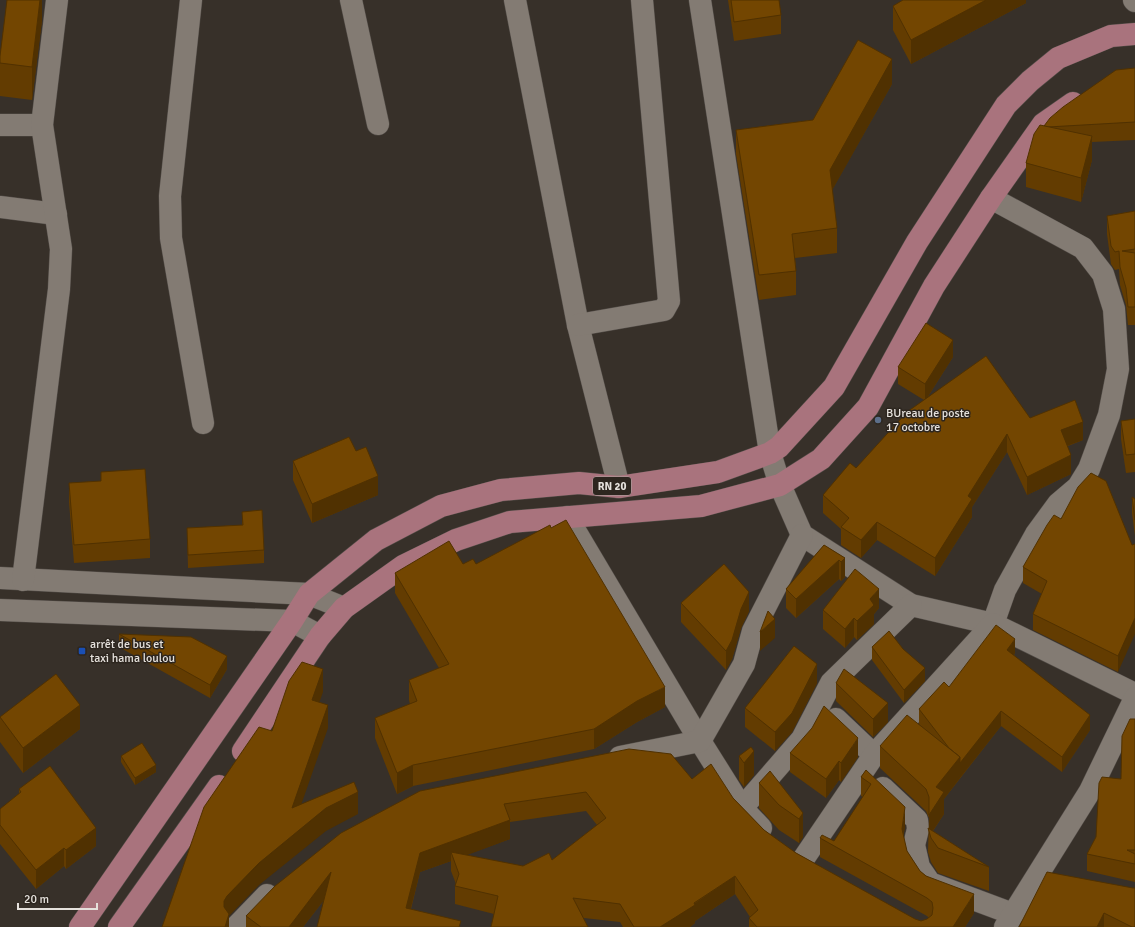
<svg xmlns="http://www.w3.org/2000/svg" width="1135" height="927" viewBox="0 0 1135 927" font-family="Signika,sans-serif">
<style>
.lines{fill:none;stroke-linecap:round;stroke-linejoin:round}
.minor-casing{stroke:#524c47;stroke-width:23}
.major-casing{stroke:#524c47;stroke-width:23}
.minor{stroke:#837b73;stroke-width:22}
.major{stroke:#a9737d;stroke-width:22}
.wall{fill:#633c01;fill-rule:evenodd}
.shaded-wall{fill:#503101}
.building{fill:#734601;stroke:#503101}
.service-dot{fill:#5c6f8a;stroke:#2d261f;stroke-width:1.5}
.transit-dot{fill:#1a4fb4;stroke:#2d261f;stroke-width:1.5}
.labels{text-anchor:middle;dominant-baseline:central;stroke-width:3;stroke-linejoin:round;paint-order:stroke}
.shield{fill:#2d261f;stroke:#aea9a3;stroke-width:1}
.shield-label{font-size:11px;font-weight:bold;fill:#e5e1dc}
.poi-label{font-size:12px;fill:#e5e1dc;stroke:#2d261f;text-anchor:start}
</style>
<rect width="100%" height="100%" fill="#373029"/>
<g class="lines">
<defs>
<g id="minor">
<path d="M191 0 170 196 171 238 203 423"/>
<path d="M351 0 378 124"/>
<path d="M515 0 578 325 619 487"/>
<path d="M700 0 770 453 780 485 802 535 911 605 993 624 1005 590 1036 534 1058 504 1078 487 1089 469 1109 415 1118 369 1114 309 1103 274 1083 248 991 198"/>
<path d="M1134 0 1135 1"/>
<path d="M0 125H42"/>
<path d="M0 207 56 214"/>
<path d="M578 325 664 310 669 301 642 0"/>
<path d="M567 517 700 741 742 808 761 828"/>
<path d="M0 578 309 594 344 608"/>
<path d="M23 580 59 289 61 249 42 125 57 0"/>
<path d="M0 610 292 621 320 636"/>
<path d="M836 719 874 755"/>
<path d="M620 757 700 741 744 664 753 631 802 535"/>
<path d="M883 788 917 820 918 829 914 845 919 867 930 883 1013 914"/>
<path d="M742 808 802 739 831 683 911 605"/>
<path d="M802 861 874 755 993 624 1135 694"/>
<path d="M236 927 267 895"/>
<path d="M1005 927 1090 791 1135 698"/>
</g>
<g id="major">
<path d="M243 751 320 636 344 608 403 566 456 540 510 522 701 506 780 485 821 459 868 407 934 286 991 198 1043 124 1073 103"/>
<path d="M80 927 292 621 309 594 376 540 441 506 501 490 579 483 619 487 718 472 770 453 779 447 834 387 917 242 1006 105 1030 81 1058 58 1111 36 1135 34"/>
<path d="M119 927 219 786"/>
</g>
</defs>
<use href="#minor" class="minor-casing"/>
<use href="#major" class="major-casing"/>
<use href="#minor" class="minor"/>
<use href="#major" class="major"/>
</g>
<g class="wall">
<path d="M42 0V20L32 100 0 96V63Z"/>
<path d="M728 0H779L781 15V34L734 41Z"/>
<path d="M1026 0V3L911 64 893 30V6Z"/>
<path d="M1135 68V140L1092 142V160L1081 202 1026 187V163L1044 126Z"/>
<path d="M892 84 832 190 837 228V253L795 258 796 271V295L759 300 736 154V130L813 120Z"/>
<path d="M1135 211V325H1128L1126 305 1120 285 1119 269 1115 270 1111 264 1107 234V216Z"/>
<path d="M953 357 927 398 1030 418 1083 440 1068 446 1071 474 1027 495 1007 452 972 507V517L935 576 877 540 861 558 841 545V529L823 513V495L856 468 924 400 898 384V367Z"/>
<path d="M1135 419V472L1126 473 1121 439V421Z"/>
<path d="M356 451 378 495 312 523 293 480V461Z"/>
<path d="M101 472 150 539V558L74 563 69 502V483L101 481Z"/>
<path d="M1132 497 1135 499V536L1132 513Z"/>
<path d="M242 512 264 550V563L188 568 187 528 242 525Z"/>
<path d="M1061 519 1132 545 1118 672 1033 630V614L1042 594 1023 583V567Z"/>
<path d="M824 545 845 558V577L841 581 839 579 796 618 786 608V589Z"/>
<path d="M463 564H476L665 707 637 722 594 749 413 786 397 794 375 738V718L410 704 409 700V680L439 668 395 593V573Z"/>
<path d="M681 603 749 611 741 628 732 659 726 670 681 622Z"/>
<path d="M879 608 874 614V624L857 640 854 637 845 648 823 629V610Z"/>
<path d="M119 634 227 669 210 698 119 647Z"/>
<path d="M872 647 903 649 925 681 904 703 872 660Z"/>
<path d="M1015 653 1014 655 1090 730 1062 772 1001 726 944 799V814L933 831 989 867V891L938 873 931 862 928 852 929 818 926 811 880 768V746L922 727 919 724V709L949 687Z"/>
<path d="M817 683 792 732 775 751 745 727V708Z"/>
<path d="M836 683 888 722 873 737 836 701Z"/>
<path d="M0 717 80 729 23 773 0 742Z"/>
<path d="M1135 719V882L1087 871V854L1096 837 1121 779Z"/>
<path d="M790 753 858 757 841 782 839 780 826 798 790 772Z"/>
<path d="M121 756 156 772 135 785 121 762Z"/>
<path d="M739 756 754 775 744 787 739 780Z"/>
<path d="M866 770 905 826 903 836 907 851 920 871 974 913 965 927H749V918L750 917 735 894 695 921V923L690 927H623L620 922 584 918 494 914 455 904V886L456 884 451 871V861L420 872 411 909 461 927 324 900 303 927H246V916L420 791 692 779 733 798 764 830 796 853 915 919 921 921 927 919 929 918 927 916 820 857V838L834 841 863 797 861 796V777ZM586 811 597 825 552 860 523 866 466 855 510 839V822Z"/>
<path d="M759 783 803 813V837L799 843 779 830 759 808Z"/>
<path d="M19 789 96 846 66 869 64 866 36 889 0 844V809L19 794Z"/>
<path d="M1133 888 1135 927H1019Z"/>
</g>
<g class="shaded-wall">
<path d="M40 0H42V20L32 100V67Z"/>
<path d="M986 0H1026V3L911 64V40Z"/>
<path d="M892 59V84L830 194V170Z"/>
<path d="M1092 136V160L1081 202V178Z"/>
<path d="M953 340V357L925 401V384Z"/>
<path d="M1083 422V440L1061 448V430Z"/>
<path d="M1007 434V452L972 507V517L935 576V558L968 496Z"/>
<path d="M1071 455V474L1027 495V477Z"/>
<path d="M378 476V495L312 523V504Z"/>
<path d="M877 522V540L861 558V540Z"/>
<path d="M845 558V577L841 581V562Z"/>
<path d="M839 560V579L796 618V599Z"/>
<path d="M879 589V608L874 614V624L857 640V621L870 599Z"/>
<path d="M749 592V611L741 628 732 659 726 670V651L741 609Z"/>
<path d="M854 618V637L845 648V629Z"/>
<path d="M1135 618V634L1118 672V656Z"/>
<path d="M775 619V638L760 651V632Z"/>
<path d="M1015 639V653L1007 665V650Z"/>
<path d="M227 656V669L210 698V685Z"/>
<path d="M817 664V683L792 732 775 751V732Z"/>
<path d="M925 668V681L904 703V690Z"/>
<path d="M323 669V692L312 723V700Z"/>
<path d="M665 687V707L637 722 594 749V729L637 701Z"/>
<path d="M888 703V722L873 737V719Z"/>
<path d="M80 705V729L23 773V748Z"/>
<path d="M328 705V728L292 831V808Z"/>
<path d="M1001 711V726L960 778V763Z"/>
<path d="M1090 715V730L1062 772V757Z"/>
<path d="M858 738V757L841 782V763Z"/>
<path d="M754 751V775L744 787V763Z"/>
<path d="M960 757V778L944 799V814L930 835 929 830V815L936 787Z"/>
<path d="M839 761V780L826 798V779Z"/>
<path d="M156 765V772L135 785V778Z"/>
<path d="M413 765V786L397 794V773Z"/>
<path d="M358 792V814L326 831 259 885 229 916V927H225L224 901 227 896 259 863 326 808Z"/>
<path d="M905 807V826L902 847V829Z"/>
<path d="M803 813V837L799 843V819Z"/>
<path d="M510 820V839L454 860 451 852V861L420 872 406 927V908L420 853Z"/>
<path d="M96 828V846L66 869V850Z"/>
<path d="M64 848V866L36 889V870Z"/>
<path d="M331 872V891L303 927H289Z"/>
<path d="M735 876V894L695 921V923L690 927H660Z"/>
<path d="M974 894V913L965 927H953Z"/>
<path d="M1104 913V927H1097Z"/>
</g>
<g class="building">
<path d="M7 0H40L32 67 0 63V56Z"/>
<path d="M731 0H779L781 15 734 22Z"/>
<path d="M903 0H986L911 40 893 6Z"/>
<path d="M858 40 892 59 830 170 837 228 792 234 796 271 759 275 736 130 813 120Z"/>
<path d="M1135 68V122L1048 127 1044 126 1050 118 1063 107 1116 70Z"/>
<path d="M1040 125 1092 136 1081 178 1026 163 1034 134Z"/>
<path d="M1135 211V249L1122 251 1135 253V307H1128L1126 288 1120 267 1119 251 1115 252 1111 246 1107 216Z"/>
<path d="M926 323 953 340 925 384 898 367Z"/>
<path d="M986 356 1030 418 1075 400 1083 422 1061 430 1071 455 1027 477 1007 434 968 496 972 499 935 558 877 522 861 540 841 527 849 518 823 495 850 463 856 468 907 412Z"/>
<path d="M1135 419V454L1126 455 1121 421Z"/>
<path d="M349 437 356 451 366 447 378 476 312 504 293 461Z"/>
<path d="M145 469 150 539 74 545 69 483 101 481V472Z"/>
<path d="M1091 473 1106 481 1132 545 1135 544V618L1118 656 1033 614 1047 581 1023 567 1047 525 1054 515 1061 519 1078 487Z"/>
<path d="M1132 497 1135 499V520Z"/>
<path d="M262 510 264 550 188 555 187 528 243 525 242 512Z"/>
<path d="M566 520 665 687 637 701 594 729 413 765 397 773 375 718 417 701 409 680 449 664 395 573 449 541 463 564 473 559 476 564 550 525 551 528Z"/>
<path d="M824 545 845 558 841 562 839 560 796 599 786 589Z"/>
<path d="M724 564 749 592 741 609 732 640 726 651 681 603Z"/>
<path d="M855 569 879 589 870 599 874 605 857 621 854 618 845 629 823 610Z"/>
<path d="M768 611 775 619 760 632Z"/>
<path d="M996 625 1015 639 1007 650 1090 715 1062 757 1001 711 960 763V757L949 748 919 709 944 682 949 687Z"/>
<path d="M889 631 903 649 925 668 904 690 872 647Z"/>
<path d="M119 634 191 637 227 656 210 685Z"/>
<path d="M794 646 817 664 792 713 775 732 745 708Z"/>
<path d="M302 662 323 669 312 700 328 705 292 808 354 782 358 792 326 808 259 863 227 896 224 901V907L229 914 225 927H162L204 807 259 727 272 731 289 681Z"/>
<path d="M844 669 888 703 873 719 836 683Z"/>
<path d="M56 674 80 705 23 748 0 717Z"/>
<path d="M824 706 858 738 841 763 839 761 826 779 790 753 812 728Z"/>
<path d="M907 715 960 757 936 787 944 792 929 815V797L926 789 880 746Z"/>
<path d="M1130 719H1135V850H1127L1135 854V864L1087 854 1096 837 1099 783 1102 777 1121 779 1122 736Z"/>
<path d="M142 743 156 765 135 778 121 756Z"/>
<path d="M751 747 754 751 744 763 739 756Z"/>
<path d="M629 749 671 754 692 779 711 764 733 798 764 830 796 853 915 919 921 921 927 919 932 915 933 908 932 902 927 898 820 838 822 835 834 841 871 784 861 777 866 770 905 807 902 829 907 851 920 871 926 876 974 894 953 927H757L749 918 758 910 735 876 694 903 695 905 660 927H634L620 904 573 898 588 927H491L498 896 455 886 459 874 451 852 523 866 549 853 552 860 606 818 586 792 504 804 510 820 420 853 406 908 461 921 459 927H317L331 872 289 927H261L246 916 275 886 341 833 420 791Z"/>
<path d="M50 766 96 828 66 850 64 848 36 870 0 825V809L21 792 19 789Z"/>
<path d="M770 771 803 813 799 819 779 805 759 783Z"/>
<path d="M928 828 989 867 938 848 931 838Z"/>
<path d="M1047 872 1133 888H1135V927H1132L1104 913 1097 927H1019Z"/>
</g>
<circle class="service-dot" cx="878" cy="420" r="4"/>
<rect class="transit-dot" x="78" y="647" width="8" height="8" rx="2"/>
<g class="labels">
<rect class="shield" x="593" y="477" width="38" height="18" rx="3"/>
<g class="shield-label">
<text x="612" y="486">RN 20</text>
</g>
<g class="poi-label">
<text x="886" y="413">BUreau de poste<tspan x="886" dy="14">17 octobre</tspan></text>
<text x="90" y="644">arrêt de bus et<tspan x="90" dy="14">taxi hama loulou</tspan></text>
</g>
</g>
<path d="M18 903v6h79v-6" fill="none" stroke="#e5e1dc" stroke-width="2"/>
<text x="24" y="903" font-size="12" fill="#e5e1dc" stroke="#2d261f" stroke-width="3" paint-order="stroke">20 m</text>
</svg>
